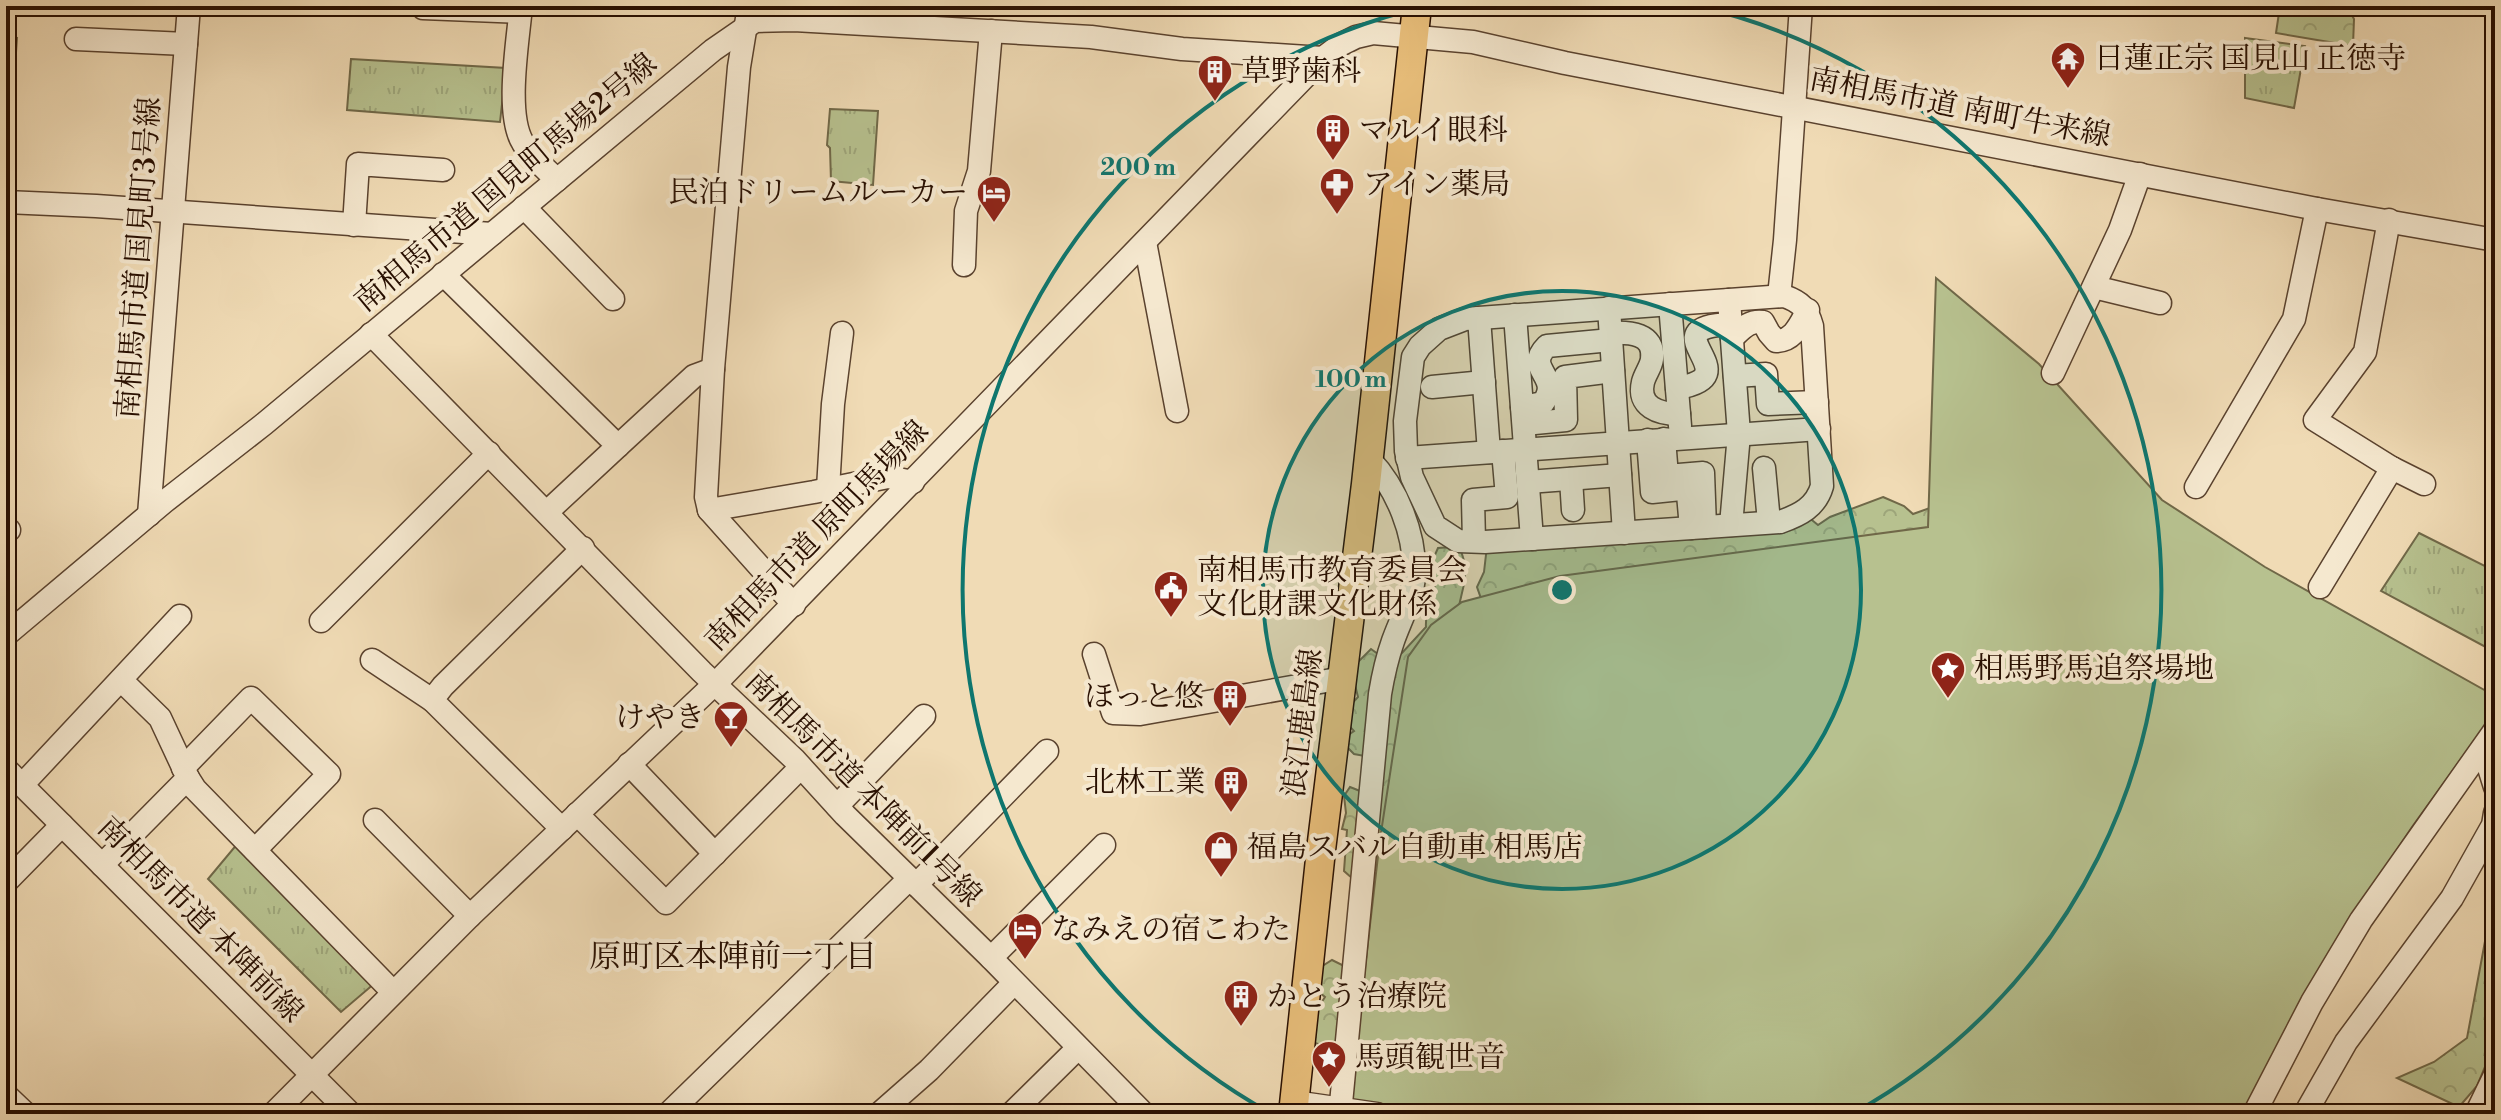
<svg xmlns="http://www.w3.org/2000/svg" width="2501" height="1120" viewBox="0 0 2501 1120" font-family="'Libre Bodoni','Noto Serif JP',serif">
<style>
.grass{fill:url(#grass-tufts);stroke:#706848;stroke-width:2}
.forest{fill:url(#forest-crowns);stroke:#706848;stroke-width:2}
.park{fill:url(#park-dots);stroke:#706848;stroke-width:2}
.pitch{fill:#b7c18f;stroke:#706848;stroke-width:2}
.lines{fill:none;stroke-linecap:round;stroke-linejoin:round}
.minor-casing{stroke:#5a422e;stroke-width:25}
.major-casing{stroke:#280f01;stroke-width:31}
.minor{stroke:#f5e8cf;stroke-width:22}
.major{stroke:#e8be7a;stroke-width:28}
.ring{fill:none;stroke:#0f766e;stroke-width:4}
.labels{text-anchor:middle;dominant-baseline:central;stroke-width:8;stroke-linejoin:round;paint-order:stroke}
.poi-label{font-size:30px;fill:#280f01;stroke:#f5e8cf;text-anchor:start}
.street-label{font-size:30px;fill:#280f01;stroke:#f5e8cf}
.neighbourhood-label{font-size:32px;fill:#280f01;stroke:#f5e8cf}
.centre{fill:#0f766e;stroke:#f5e8cf;stroke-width:4}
.ring-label{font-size:24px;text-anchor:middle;font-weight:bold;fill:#0f766e;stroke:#f5e8cf;stroke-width:8;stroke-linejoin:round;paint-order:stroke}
</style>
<defs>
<pattern id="grass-tufts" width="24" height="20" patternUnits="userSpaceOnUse" patternTransform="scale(2)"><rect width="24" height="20" fill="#b7c18f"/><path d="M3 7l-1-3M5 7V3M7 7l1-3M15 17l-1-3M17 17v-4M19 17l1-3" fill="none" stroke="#9da57a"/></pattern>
<pattern id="forest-crowns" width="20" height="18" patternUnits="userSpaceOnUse" patternTransform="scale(2)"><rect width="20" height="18" fill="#b7c18f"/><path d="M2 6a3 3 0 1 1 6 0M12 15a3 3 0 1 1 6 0" fill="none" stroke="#9da57a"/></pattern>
<pattern id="park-dots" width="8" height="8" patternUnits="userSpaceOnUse" patternTransform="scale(2)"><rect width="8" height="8" fill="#b7c18f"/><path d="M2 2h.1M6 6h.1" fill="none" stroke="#9da57a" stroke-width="1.8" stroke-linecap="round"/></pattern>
</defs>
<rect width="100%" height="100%" fill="#f0dbb5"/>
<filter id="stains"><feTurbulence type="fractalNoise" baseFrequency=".0025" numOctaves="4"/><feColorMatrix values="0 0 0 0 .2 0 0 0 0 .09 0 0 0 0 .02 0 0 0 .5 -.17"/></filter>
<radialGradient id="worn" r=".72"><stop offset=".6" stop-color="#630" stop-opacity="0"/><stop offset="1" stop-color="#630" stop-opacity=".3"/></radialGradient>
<g class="grass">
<path d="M2245 38 2305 46 2294 108 2245 98Z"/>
<path d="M351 59 506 68 500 122 347 110Z"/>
<path d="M830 109 878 111 873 185 831 181 830 148 827 145Z"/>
<path d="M2419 533 2495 571V652L2381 591Z"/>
<path d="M238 843 375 983 341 1012 208 879Z"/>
</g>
<g class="forest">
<path d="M2280 6H2347L2354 19 2353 46 2276 33Z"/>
<path d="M1883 497 1904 506 1913 514 1941 504 2007 518 1484 607 1477 587 1484 572 1487 546 1807 516 1818 525 1830 517Z"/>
<path d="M1452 547 1461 551 1465 564V580L1374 971 1335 1099 1331 1083 1337 1069 1339 1035 1332 1048 1308 1041 1316 1011 1325 997 1313 987 1316 970 1332 960 1346 967 1368 968 1374 932 1366 926V912L1376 907 1382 870H1374L1365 756 1354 754 1345 745 1344 738 1354 731 1343 719 1347 709 1358 697 1351 669 1371 649 1378 654 1394 658 1402 653 1426 627C1424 604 1443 594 1430 566L1438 548Z"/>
<path d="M1350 787 1360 791 1353 879 1344 871 1347 830 1342 829 1346 813 1344 796Z"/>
<path d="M2495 922V1043L2477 1086 2459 1107 2397 1078 2434 1062 2467 1038 2486 936Z"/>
</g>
<path class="park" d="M6 37 17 38 10 138H6Z"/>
<path class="pitch" d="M1936 278 2039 364 2162 500 2265 567 2495 696 2492 716 2412 827 2331 949 2244 1114H1348L1380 839 1408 657 1431 625 1462 602 1560 576 1928 527Z"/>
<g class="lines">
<defs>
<g id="minor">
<path d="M521 6C518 41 505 114 523 143 531 157 545 168 557 180"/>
<path d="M749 6 739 67 713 369 706 497 709 510 794 605"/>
<path d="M423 8 520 12"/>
<path d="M76 39 186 44"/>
<path d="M6 202 96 206 492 234"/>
<path d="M524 207 613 299"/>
<path d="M2389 220 2365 352 2315 420 2392 468 2424 484"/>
<path d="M354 225 358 164 443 170"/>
<path d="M1145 242 1177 411"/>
<path d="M964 265 966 211 979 171 991 31"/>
<path d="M443 274 618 446 547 512"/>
<path d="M2094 287 2160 303"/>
<path d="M1779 296 1785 240 1801 6"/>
<path d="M1784 296C1801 302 1807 308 1812 326L1822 486C1816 507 1800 515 1780 522L1485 542 1458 541 1435 526 1412 477 1406 451 1405 421 1413 357 1420 346 1439 329 1465 319Z"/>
<path d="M1729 300 1739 434 1731 525"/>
<path d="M1670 304 1680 426"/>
<path d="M1609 308 1624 533"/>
<path d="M1515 315 1532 539"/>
<path d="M1479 318 1489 452"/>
<path d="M1611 333C1629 332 1655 333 1652 359 1651 367 1645 374 1643 382 1637 407 1659 414 1679 414"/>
<path d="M371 334 702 672 794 759 845 815 991 958 1144 1114"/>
<path d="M1732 338C1742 329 1749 320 1763 322L1769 333 1776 341C1794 341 1800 324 1808 310"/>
<path d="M2053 373 2120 230 2140 174"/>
<path d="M1735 376 1766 374 1768 404 1817 402"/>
<path d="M1432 387 1484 382"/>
<path d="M1677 388C1755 376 1644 327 1731 324"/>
<path d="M1522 407 1543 403C1563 376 1523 370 1547 346L1611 340"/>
<path d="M1524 424 1566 420 1565 377 1613 371"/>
<path d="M1664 439 1667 476 1703 473 1705 527"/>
<path d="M1648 440 1652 492 1681 489 1688 494 1691 528"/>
<path d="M618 446 694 376 713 369"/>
<path d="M1407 458 1819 429"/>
<path d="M1764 468 1769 522"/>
<path d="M1571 479 1573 510"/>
<path d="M1528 482 1620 475"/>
<path d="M2196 487 2294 319 2317 209"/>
<path d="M828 489 833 404 842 333"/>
<path d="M709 510 814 492 888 477 913 482"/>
<path d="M149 515 189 6"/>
<path d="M6 530H9"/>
<path d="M1474 541 1473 500 1507 497 1503 451"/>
<path d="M2320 587 2392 468"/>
<path d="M321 621 489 453"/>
<path d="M6 635 164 502 264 424 713 50 755 21 794 20 1091 37 1182 49 1323 58"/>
<path d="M1094 654 1113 713 1140 714 1343 678"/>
<path d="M372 660 432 700"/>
<path d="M121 680 160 718 188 778"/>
<path d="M2483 749 2495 787"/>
<path d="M629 764 715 854"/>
<path d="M183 768 251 698 329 774 255 850"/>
<path d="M6 769 351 1114"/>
<path d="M23 784 180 616"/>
<path d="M837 806 924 716"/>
<path d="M577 814 666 903 801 767"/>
<path d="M375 820 470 916"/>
<path d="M562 829 432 700 443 686 583 548"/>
<path d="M102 865 188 778 195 789 393 992"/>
<path d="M6 882 62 825"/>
<path d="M916 885 1047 751"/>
<path d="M991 958 1104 845"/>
<path d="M6 1095 26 1114"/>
<path d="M1294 1102 1377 1114"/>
<path d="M273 1114 470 916 723 676 1323 58 1340 45 1356 37 1373 33 1473 42 1565 63 2317 209 2495 240"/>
<path d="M668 1114 909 879"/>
<path d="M879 1114 929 1070 1014 983"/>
<path d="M1011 1114 1078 1048"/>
<path d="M1340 1114 1380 694C1383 676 1387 658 1393 641 1400 621 1413 597 1414 576 1416 535 1397 488 1369 459"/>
<path d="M2254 1114 2312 1002 2361 920 2495 730"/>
<path d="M2305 1114 2346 1042 2452 898 2493 825 2495 813"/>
<path d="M2476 1114 2495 1075"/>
</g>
<path id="major" d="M1293 1114 1321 850 1366 484 1417 6"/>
</defs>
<use href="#minor" class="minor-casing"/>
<use href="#major" class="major-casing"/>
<use href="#minor" class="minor"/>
<use href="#major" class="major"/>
</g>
<circle cx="1562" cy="590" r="299" fill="#0f766e" fill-opacity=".12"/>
<g class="ring">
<circle cx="1562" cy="590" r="299"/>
<path d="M1272 1114A599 599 0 0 1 1427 6M1697 6A599 599 0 0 1 1852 1114"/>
</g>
<defs>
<symbol id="temple-pin" viewBox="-11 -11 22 30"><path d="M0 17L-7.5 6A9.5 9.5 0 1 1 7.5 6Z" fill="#8f2418" stroke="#f5e8cf"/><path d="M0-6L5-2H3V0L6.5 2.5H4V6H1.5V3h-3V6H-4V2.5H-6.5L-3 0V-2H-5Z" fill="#fff"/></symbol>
<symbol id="building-pin" viewBox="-11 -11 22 30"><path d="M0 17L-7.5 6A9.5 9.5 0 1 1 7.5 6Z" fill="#8f2418" stroke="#f5e8cf"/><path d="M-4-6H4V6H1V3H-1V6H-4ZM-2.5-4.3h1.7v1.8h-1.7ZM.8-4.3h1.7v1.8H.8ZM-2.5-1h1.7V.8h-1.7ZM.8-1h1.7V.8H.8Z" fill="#fff"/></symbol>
<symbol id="pharmacy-pin" viewBox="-11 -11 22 30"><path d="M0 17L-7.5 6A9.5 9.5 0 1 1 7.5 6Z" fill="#8f2418" stroke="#f5e8cf"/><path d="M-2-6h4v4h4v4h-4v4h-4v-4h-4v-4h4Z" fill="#fff"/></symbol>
<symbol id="hotel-pin" viewBox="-11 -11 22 30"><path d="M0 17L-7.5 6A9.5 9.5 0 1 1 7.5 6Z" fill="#8f2418" stroke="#f5e8cf"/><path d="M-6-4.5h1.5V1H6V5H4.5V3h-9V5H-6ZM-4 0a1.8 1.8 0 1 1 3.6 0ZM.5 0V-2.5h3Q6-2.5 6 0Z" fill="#fff"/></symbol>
<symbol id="civic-pin" viewBox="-11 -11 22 30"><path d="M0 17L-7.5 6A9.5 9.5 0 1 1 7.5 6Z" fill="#8f2418" stroke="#f5e8cf"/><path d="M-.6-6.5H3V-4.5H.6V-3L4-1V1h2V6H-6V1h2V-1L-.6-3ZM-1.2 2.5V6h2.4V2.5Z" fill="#fff"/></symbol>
<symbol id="sight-pin" viewBox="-11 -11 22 30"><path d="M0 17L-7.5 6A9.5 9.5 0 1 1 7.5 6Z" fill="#8f2418" stroke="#f5e8cf"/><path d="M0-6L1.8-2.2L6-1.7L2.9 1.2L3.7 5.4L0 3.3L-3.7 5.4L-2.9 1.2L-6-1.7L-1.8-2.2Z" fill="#fff"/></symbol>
<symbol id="bar-pin" viewBox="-11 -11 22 30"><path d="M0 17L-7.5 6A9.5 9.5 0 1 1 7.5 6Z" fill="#8f2418" stroke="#f5e8cf"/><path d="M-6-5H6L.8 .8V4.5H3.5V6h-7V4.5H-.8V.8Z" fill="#fff"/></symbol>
<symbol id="shop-pin" viewBox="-11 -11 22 30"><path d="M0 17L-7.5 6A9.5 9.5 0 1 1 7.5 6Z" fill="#8f2418" stroke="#f5e8cf"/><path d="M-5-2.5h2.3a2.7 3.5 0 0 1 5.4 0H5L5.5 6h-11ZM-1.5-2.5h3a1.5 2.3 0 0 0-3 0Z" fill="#fff"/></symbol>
</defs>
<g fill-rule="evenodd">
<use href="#temple-pin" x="2048" y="39" width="40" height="54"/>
<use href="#building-pin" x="1195" y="52" width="40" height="54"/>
<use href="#building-pin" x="1313" y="111" width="40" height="54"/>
<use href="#pharmacy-pin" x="1317" y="165" width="40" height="54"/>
<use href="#hotel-pin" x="974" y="173" width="40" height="54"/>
<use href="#civic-pin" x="1151" y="568" width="40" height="54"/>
<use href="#sight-pin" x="1928" y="649" width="40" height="54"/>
<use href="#building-pin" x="1210" y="677" width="40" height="54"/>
<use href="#bar-pin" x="711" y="698" width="40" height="54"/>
<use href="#building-pin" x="1211" y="763" width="40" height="54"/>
<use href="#shop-pin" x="1201" y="828" width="40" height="54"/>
<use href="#hotel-pin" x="1005" y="910" width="40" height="54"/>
<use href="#building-pin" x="1221" y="977" width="40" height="54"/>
<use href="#sight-pin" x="1309" y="1038" width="40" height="54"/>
</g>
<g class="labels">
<g class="poi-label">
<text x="2094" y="59">日蓮正宗 国見山 正徳寺</text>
<text x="1241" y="72">草野歯科</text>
<text x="1359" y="131">マルイ眼科</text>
<text x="1363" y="185">アイン薬局</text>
<text x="968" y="193" text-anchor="end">民泊ドリームルーカー</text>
<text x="1197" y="571">南相馬市教育委員会<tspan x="1197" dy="34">文化財課文化財係</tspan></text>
<text x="1974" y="669">相馬野馬追祭場地</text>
<text x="1204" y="697" text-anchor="end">ほっと悠</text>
<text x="705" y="718" text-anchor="end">けやき</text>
<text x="1205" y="783" text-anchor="end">北林工業</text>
<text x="1247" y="848">福島スバル自動車 相馬店</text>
<text x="1051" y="930">なみえの宿こわた</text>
<text x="1267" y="997">かとう治療院</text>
<text x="1355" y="1058">馬頭観世音</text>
</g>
<g class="street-label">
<text transform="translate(1960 108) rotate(11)">南相馬市道 南町牛来線</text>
<text transform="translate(506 183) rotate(-40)">南相馬市道 国見町馬場2号線</text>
<text transform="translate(139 258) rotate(-86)">南相馬市道 国見町3号線</text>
<text transform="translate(817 536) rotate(-46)">南相馬市道 原町馬場線</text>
<text transform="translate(1303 723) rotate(-83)">浪江鹿島線</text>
<text transform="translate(863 789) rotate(45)">南相馬市道 本陣前1号線</text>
<text transform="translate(200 920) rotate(45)">南相馬市道 本陣前線</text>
</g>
<g class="neighbourhood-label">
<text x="733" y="957">原町区本陣前一丁目</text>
</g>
</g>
<circle cx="1562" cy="590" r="12" class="centre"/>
<g class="ring-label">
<text x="1138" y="175">200 m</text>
<text x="1351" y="387">100 m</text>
</g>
<rect width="2501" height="1120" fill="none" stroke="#f0dbb5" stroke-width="32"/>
<rect x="8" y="8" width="2485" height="1104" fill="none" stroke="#280f01" stroke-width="4"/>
<rect x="16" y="16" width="2469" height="1088" fill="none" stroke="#280f01" stroke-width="2"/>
<rect width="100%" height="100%" filter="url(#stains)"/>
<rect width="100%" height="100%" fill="url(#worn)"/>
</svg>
